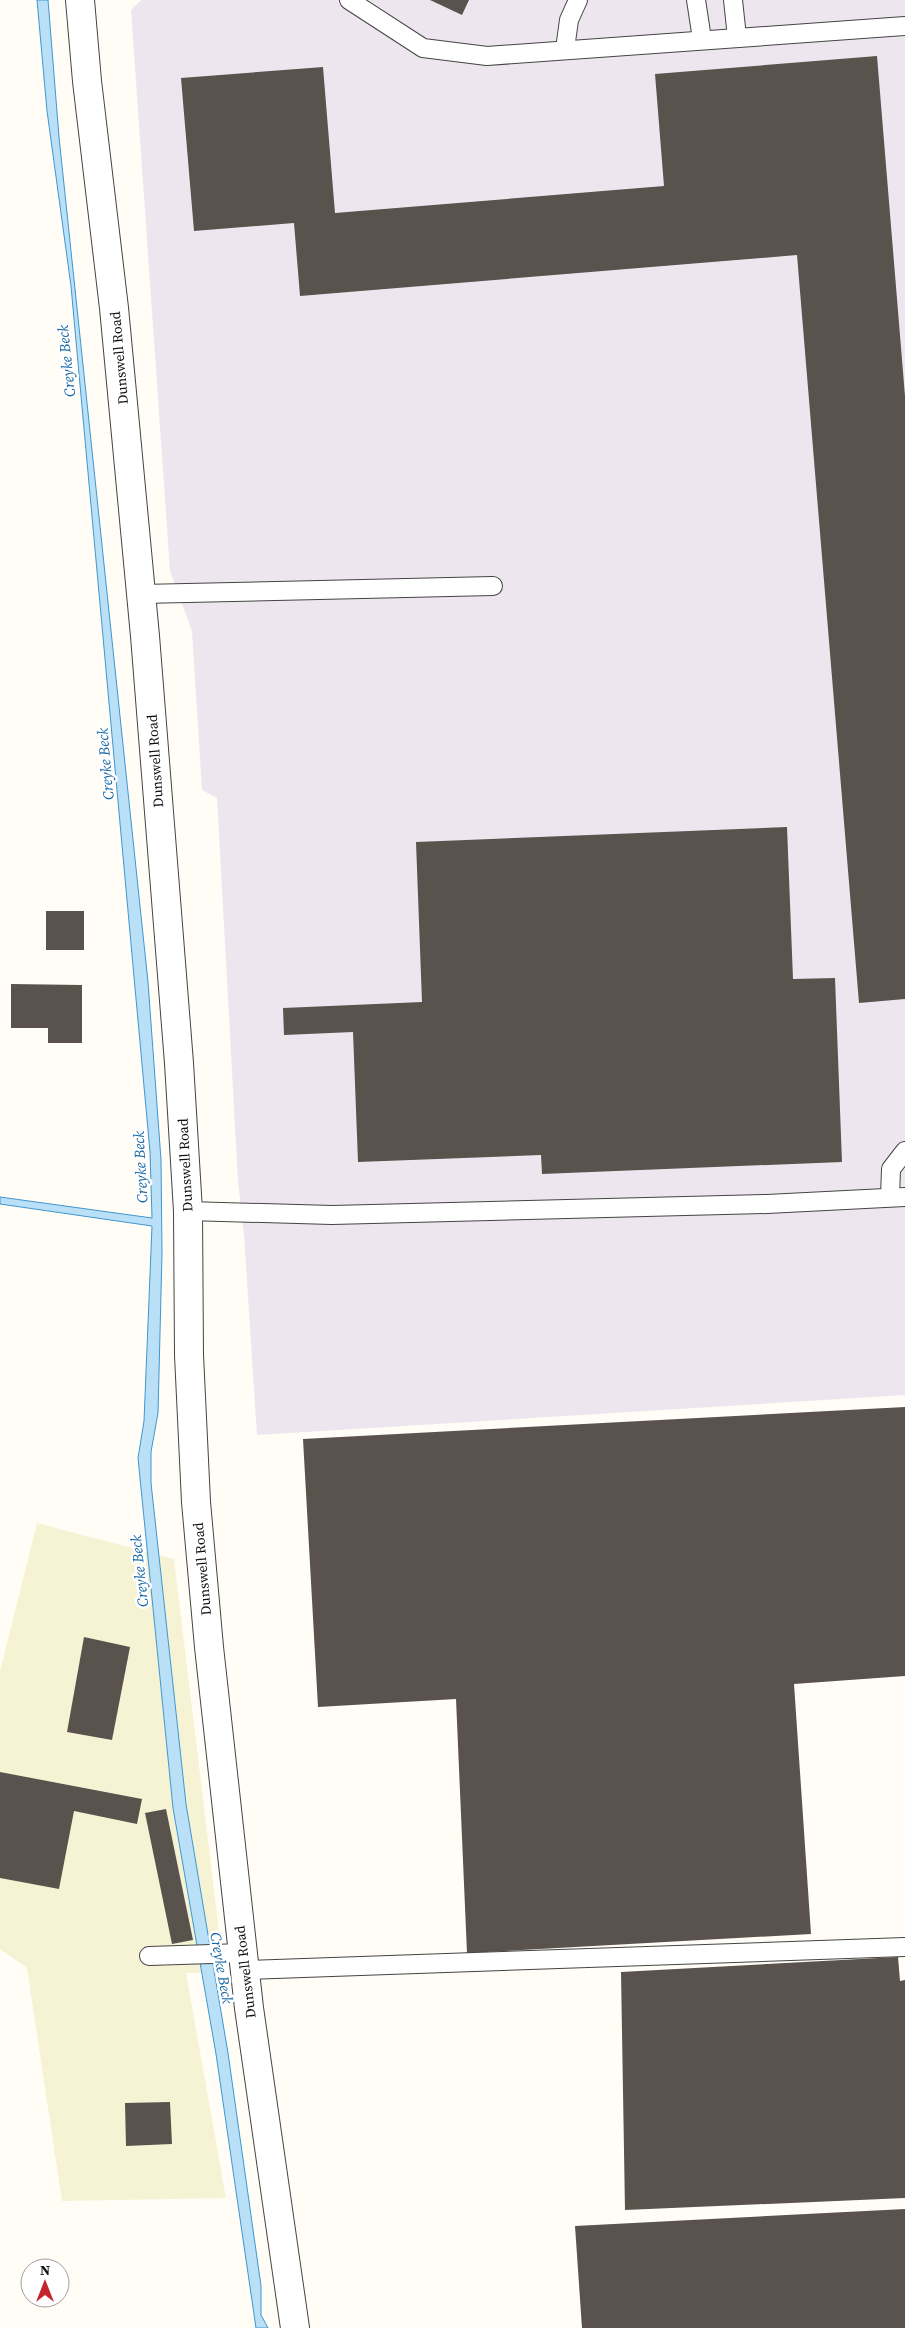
<svg xmlns="http://www.w3.org/2000/svg" width="905" height="2328" viewBox="0 0 905 2328" font-family="'Source Serif 4',serif">
<style>
.industrial{fill:#eee6ef}
.farmland{fill:#f6f3d4}
.water{fill:#b9e0f7;stroke:#3f96cf}
.building{fill:#5a524d}
.lines{fill:none;stroke-linecap:round;stroke-linejoin:round}
.lane-casing{stroke:#444;stroke-width:20}
.street-casing{stroke:#444;stroke-width:30}
.lane{stroke:#fff;stroke-width:18}
.street{stroke:#fff;stroke-width:28}
.labels{text-anchor:middle;dominant-baseline:central;stroke-width:5;stroke-linejoin:round;paint-order:stroke}
.street-label{font-size:14px;fill:#111;stroke:#fff}
.water-label{font-size:15px;font-style:italic;fill:#1768a6;stroke:#fff}
</style>
<rect width="100%" height="100%" fill="#fffdf5"/>
<path class="industrial" d="M141 0H905V1395L257 1435 244 1235 238 1181 217 798 202 790 192 631 170 571 131 10Z"/>
<path class="farmland" d="M37 1523 174 1559 224 1973H186L226 2198 62 2201 27 1968 0 1949V1671Z"/>
<path class="water" d="M37 0H48L59 137 148 982 161 1160 162 1254 158 1413 151 1452V1483L186 1804 228 2053 261 2286V2315L268 2328H256L216 2054 173 1808 138 1458 144 1421 152 1226 0 1204V1197L152 1218 150 1152 71 286 47 111Z"/>
<g class="building">
<path d="M430 0H469L462 15Z"/>
<path d="M877 56 905 396V999L859 1003 797 255 300 296 294 223 194 231 181 78 323 67 335 213 664 186 655 74Z"/>
<path d="M787 827 793 979 835 978 842 1162 542 1174 541 1155 358 1162 353 1032 284 1035 283 1008 422 1002 416 842Z"/>
<rect x="46" y="911" width="38" height="39"/>
<path d="M11 984 82 985V1043H48V1028H11Z"/>
<path d="M905 1407V1676L794 1684 811 1934 467 1953 456 1699 318 1707 303 1439Z"/>
<path d="M84 1637 130 1647 112 1740 67 1732Z"/>
<path d="M0 1772 142 1799 137 1824 74 1811 59 1889 0 1878Z"/>
<path d="M166 1809 193 1940 172 1944 145 1813Z"/>
<path d="M898 1957 900 1981 905 1980V2198L625 2210 621 1972Z"/>
<path d="M170 2102 172 2144 126 2146 125 2103Z"/>
<path d="M905 2209V2328H582L575 2226Z"/>
</g>
<g class="lines">
<defs>
<g id="lane">
<path d="M349 0 423 48 487 56 905 26"/>
<path d="M696 0 702 39"/>
<path d="M733 0 737 37"/>
<path d="M565 49 569 20 578 0"/>
<path d="M141 594 493 586"/>
<path d="M890 1197 891 1169 905 1151"/>
<path d="M188 1211 332 1215 767 1204 905 1197"/>
<path d="M149 1956 243 1953"/>
<path d="M245 1970 905 1947"/>
</g>
<path id="street" d="M80 0 87 81 114 308 145 636 179 1063 188 1211 189 1355 196 1502 209 1647 249 2008 295 2328"/>
</defs>
<use href="#lane" class="lane-casing"/>
<use href="#street" class="street-casing"/>
<use href="#lane" class="lane"/>
<use href="#street" class="street"/>
</g>
<g class="labels">
<g class="street-label">
<text transform="translate(119 358) rotate(-95)">Dunswell Road</text>
<text transform="translate(155 761) rotate(-94)">Dunswell Road</text>
<text transform="translate(185 1165) rotate(-93)">Dunswell Road</text>
<text transform="translate(202 1569) rotate(-95)">Dunswell Road</text>
<text transform="translate(245 1972) rotate(-97)">Dunswell Road</text>
</g>
<g class="water-label">
<text transform="translate(66 361) rotate(-96)">Creyke Beck</text>
<text transform="translate(105 764) rotate(-95)">Creyke Beck</text>
<text transform="translate(140 1167) rotate(-93)">Creyke Beck</text>
<text transform="translate(139 1571) rotate(-96)">Creyke Beck</text>
<text transform="translate(222 1968) rotate(80)">Creyke Beck</text>
</g>
</g>
<g transform="translate(45 2283)"><circle r="24" fill="#ffffff" stroke="#a0a0a0"/>
<path d="M0-4L9 19L0 12L-9 19Z" fill="#c4262e"/>
<text y="-8" font-size="14" font-weight="bold" text-anchor="middle" fill="#111111">N</text>
</g>
</svg>
